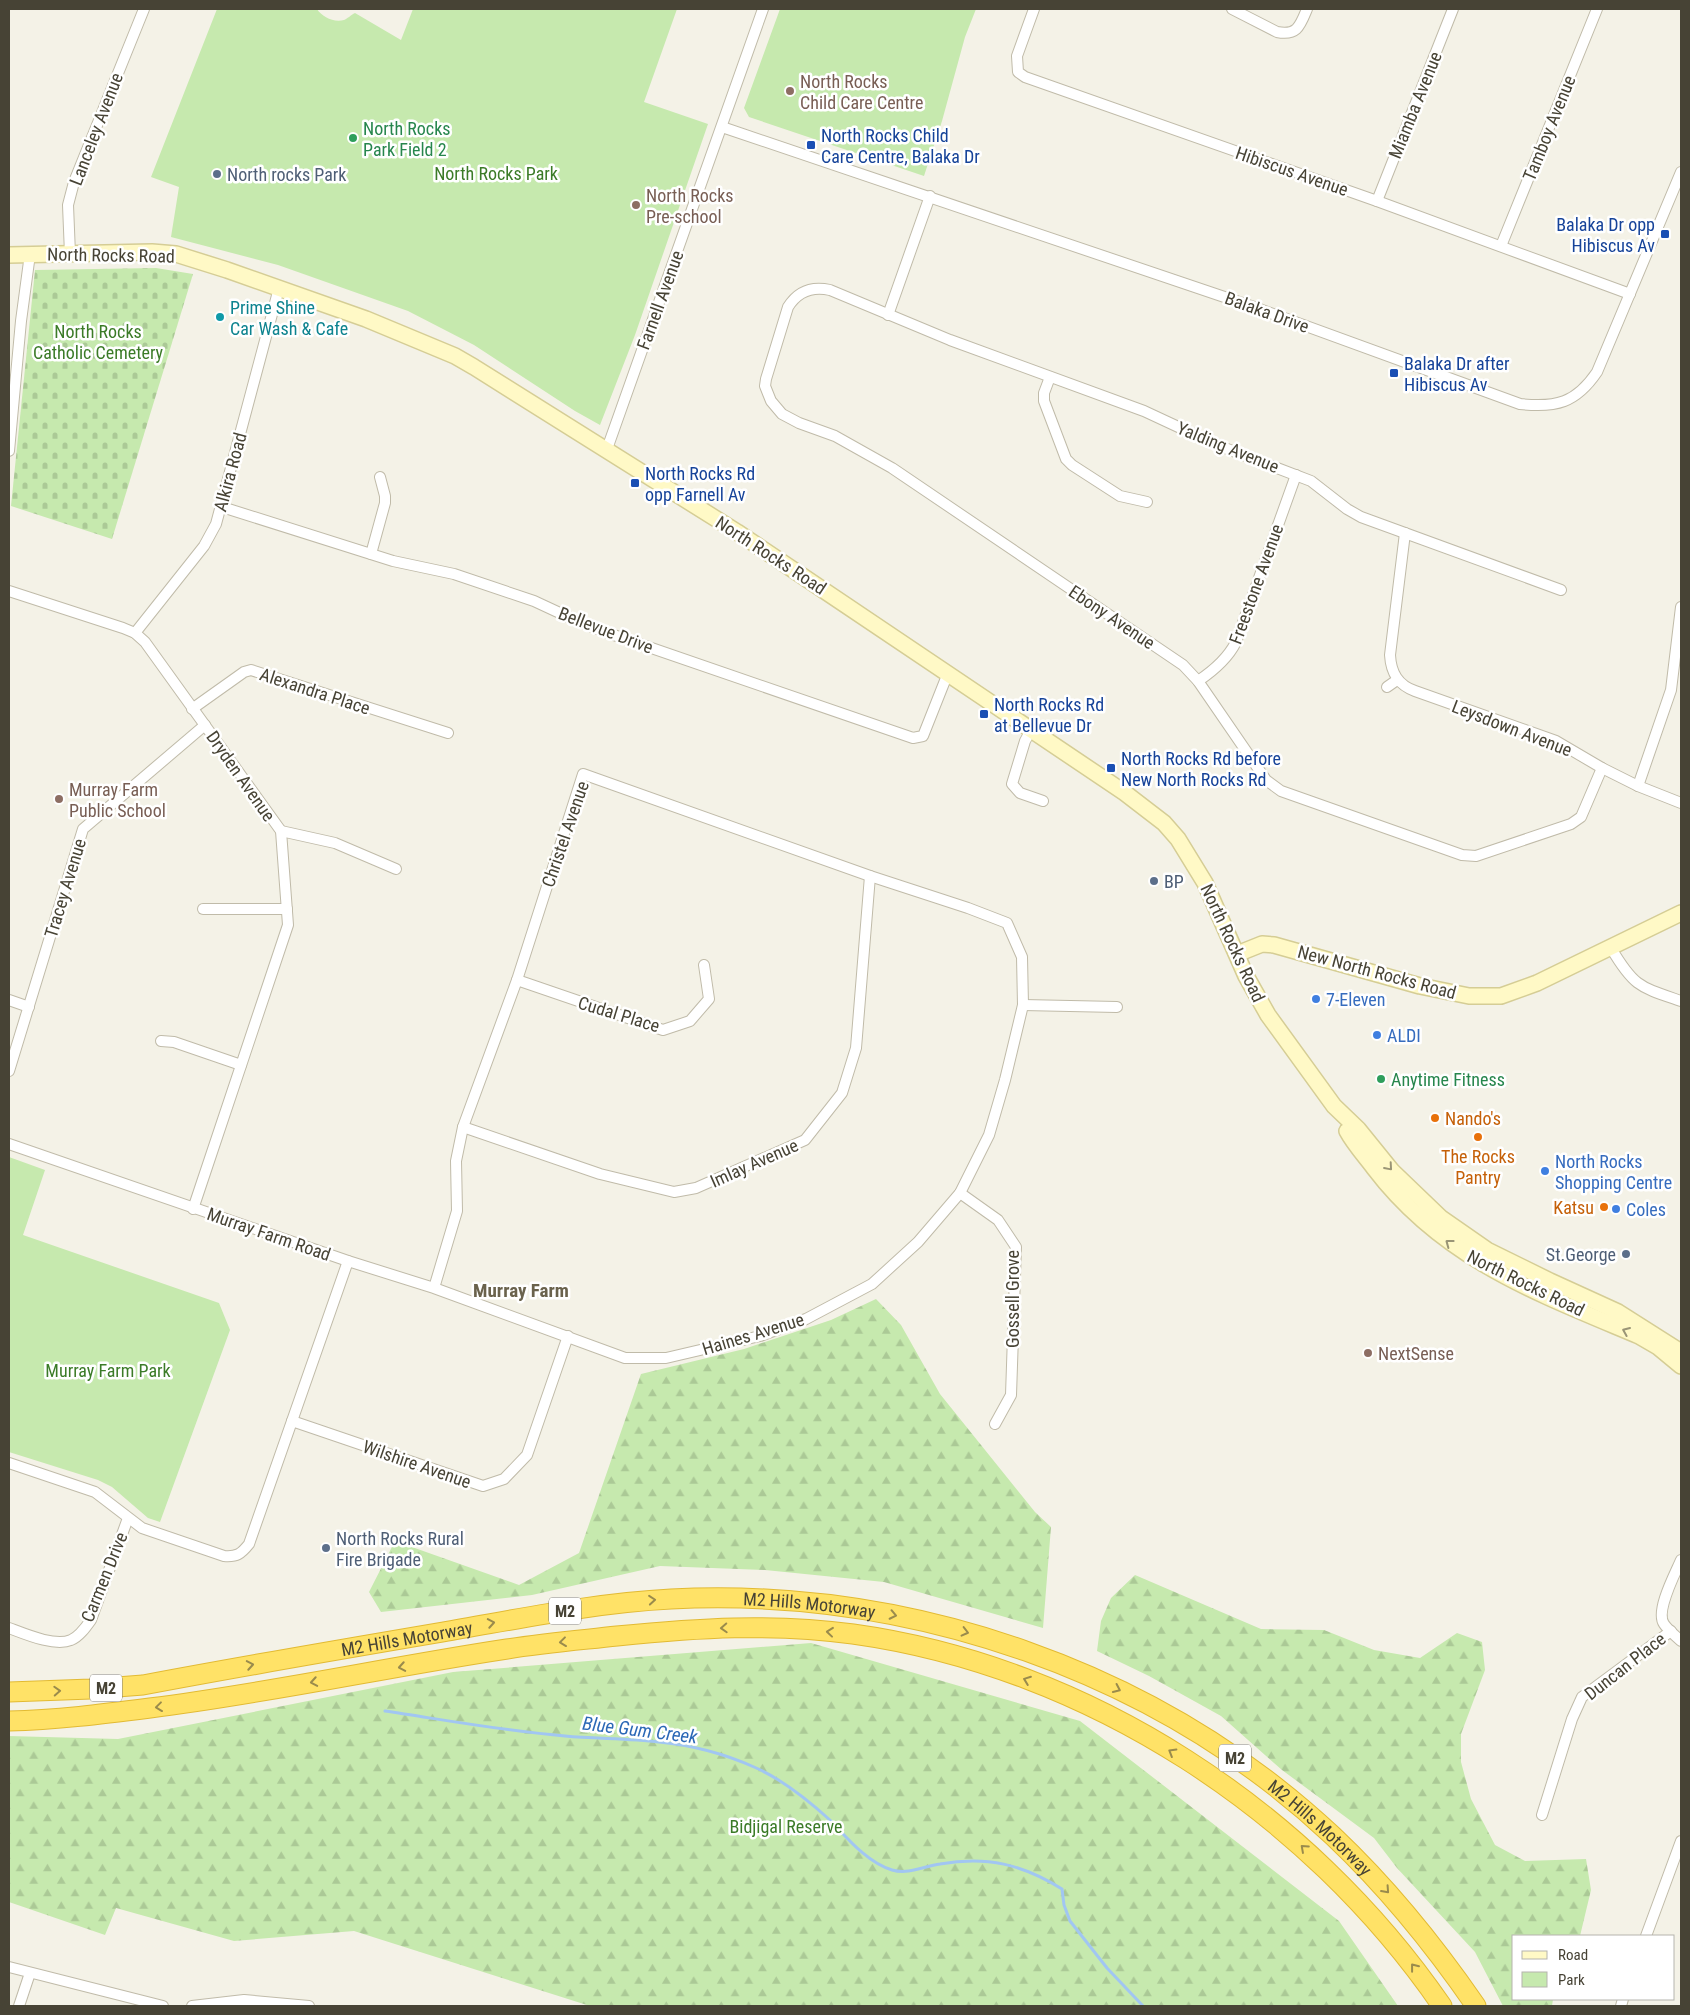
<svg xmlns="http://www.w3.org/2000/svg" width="1690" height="2015" viewBox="0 0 1690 2015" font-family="'Roboto Condensed',sans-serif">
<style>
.forest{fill:url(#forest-firs)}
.cemetery{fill:url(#cemetery-stones)}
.park{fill:#c6e9ae}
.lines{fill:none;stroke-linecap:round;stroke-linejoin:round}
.stream{stroke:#a1c6f2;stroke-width:3}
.street-casing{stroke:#c0bba9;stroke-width:12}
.secondary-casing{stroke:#d5cd95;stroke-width:18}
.highway-casing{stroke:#e2ba33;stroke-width:21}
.street{stroke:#fff;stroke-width:10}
.secondary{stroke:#fff9c6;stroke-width:15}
.highway{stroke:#ffe267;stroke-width:19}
.oneway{stroke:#9a9576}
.oneway2{stroke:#9a8b4c}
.education-dot{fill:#8d6e63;stroke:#fff;stroke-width:2}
.leisure-dot{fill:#2e9e5b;stroke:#fff;stroke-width:2}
.transit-dot{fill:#1a4fb4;stroke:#fff;stroke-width:2}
.service-dot{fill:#5c6f8a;stroke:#fff;stroke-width:2}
.culture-dot{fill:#0f9aa8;stroke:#fff;stroke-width:2}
.shop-dot{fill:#3f7fe0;stroke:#fff;stroke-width:2}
.food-dot{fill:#e8710a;stroke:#fff;stroke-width:2}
.labels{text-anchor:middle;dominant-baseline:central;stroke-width:5;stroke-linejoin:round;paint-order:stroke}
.shield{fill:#fff;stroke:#7e7b72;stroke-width:1}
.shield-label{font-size:16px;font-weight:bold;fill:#474335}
.education-label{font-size:18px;fill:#785e54;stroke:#fff;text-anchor:start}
.street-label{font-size:18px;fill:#474335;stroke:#fff}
.leisure-label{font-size:18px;fill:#27864d;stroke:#fff;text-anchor:start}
.transit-label{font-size:18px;fill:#164399;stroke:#fff;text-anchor:start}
.park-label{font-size:18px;fill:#3b7b27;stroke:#fff}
.service-label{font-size:18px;fill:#4e5e75;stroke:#fff;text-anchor:start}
.culture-label{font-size:18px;fill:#0d838f;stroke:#fff;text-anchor:start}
.shop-label{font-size:18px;fill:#366cbe;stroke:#fff;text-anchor:start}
.food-label{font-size:18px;fill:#c56008;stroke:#fff;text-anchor:start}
.neighbourhood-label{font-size:19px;font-weight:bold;fill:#6a624c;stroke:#fff}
.water-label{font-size:19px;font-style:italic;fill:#2b68b6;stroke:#fff}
</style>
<defs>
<pattern id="forest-firs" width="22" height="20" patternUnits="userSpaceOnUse" patternTransform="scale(1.25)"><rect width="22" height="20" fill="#c6e9ae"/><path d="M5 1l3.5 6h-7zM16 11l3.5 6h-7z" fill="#abc996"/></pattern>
<pattern id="cemetery-stones" width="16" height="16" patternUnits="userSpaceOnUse" patternTransform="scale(1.25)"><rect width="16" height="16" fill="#c6e9ae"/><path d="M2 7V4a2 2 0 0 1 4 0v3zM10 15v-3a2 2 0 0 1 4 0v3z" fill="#abc996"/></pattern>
</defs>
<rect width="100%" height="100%" fill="#f4f2e7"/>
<g class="forest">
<path d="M876 1299 901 1325 940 1394 1035 1512 1051 1527 1043 1628 884 1582 765 1570 660 1566 532 1595 381 1612 369 1592 395 1541 519 1585 579 1553 641 1374 744 1349 831 1320Z"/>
<path d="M1135 1575 1261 1629 1324 1630 1374 1650 1420 1658 1457 1633 1482 1642 1485 1670 1461 1734V1762L1471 1799 1495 1845 1525 1861 1586 1859 1591 1890 1580 1936H1514V1999H1553L1552 2006H1503L1475 1952 1397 1868 1374 1838 1282 1770 1221 1716 1149 1676 1097 1651 1101 1621 1111 1598Z"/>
<path d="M811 1643 1080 1721 1339 1921 1398 2006H590L354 1931 234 1941 116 1908 105 1935 9 1902V1736L118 1739 453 1672Z"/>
</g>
<path class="cemetery" d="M156 268 193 274 112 539 11 506 35 270Z"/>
<g class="park">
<path d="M217 9H317C322 17 334 23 344 20 347 19 351 15 355 13L401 40 413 9H677L644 102 708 124 635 335 600 425 575 411 474 345 408 311 278 265 171 237 179 187 151 177Z"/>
<path d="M780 9H976L965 37 942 121 924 176 749 117 744 108Z"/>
<path d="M9 1157 45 1170 23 1235 219 1303 230 1330 160 1522 148 1518 112 1487 98 1480 9 1452Z"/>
</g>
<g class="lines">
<path class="stream" d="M385 1711C445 1720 504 1731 565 1736 596 1739 628 1738 659 1742 690 1745 725 1754 754 1767 782 1779 808 1800 831 1821 848 1839 868 1863 892 1870 909 1875 924 1866 940 1864 987 1856 1022 1864 1062 1889L1064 1905 1070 1921 1107 1968 1143 2006"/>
<defs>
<g id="street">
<path d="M1034 9 1017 56 1018 72 1025 77 1377 201 1630 294"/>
<path d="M1232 9 1277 32C1297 36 1300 26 1307 9"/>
<path d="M722 127 1251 306 1520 404C1556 408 1576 403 1597 372L1681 172"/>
<path d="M1377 201 1453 9"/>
<path d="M1501 246 1597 9"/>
<path d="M70 254 68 205 74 182 144 9"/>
<path d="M888 315 930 196"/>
<path d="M1050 377 1044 393V401L1066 459 1072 465 1120 496 1147 502"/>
<path d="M607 449 763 9"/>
<path d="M9 451 21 321 30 254"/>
<path d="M222 507 393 561 454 574 534 601 577 621 605 632 913 738 923 736 948 673"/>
<path d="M1405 533 1390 655C1391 673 1398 685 1415 691L1556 741 1602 768 1638 786 1681 803"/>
<path d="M371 554 385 503V496L380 477"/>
<path d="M1561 590 1361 517 1347 509 1311 481 1217 445 1144 411 950 340 830 290C812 286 798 291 788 307L766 379 765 386 771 401 782 414 799 423 835 436 892 468 1183 665 1198 681 1266 780 1281 791 1462 855 1476 856 1571 824 1581 817 1602 768"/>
<path d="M9 591 123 628 135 633 145 642 281 831 288 925 193 1209"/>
<path d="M135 633 204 546 216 524 279 288"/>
<path d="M1198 681C1213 671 1228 658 1236 642L1296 475"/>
<path d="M1387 687 1397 680"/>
<path d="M192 709 244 672 251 670 448 733"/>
<path d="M1031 730 1025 741 1012 784 1020 793 1043 801"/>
<path d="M1638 786 1671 690 1681 607"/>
<path d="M281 831 335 843 396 869"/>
<path d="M203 909H287"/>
<path d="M1611 948C1634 987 1640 987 1681 1001"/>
<path d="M517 980 663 1030 690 1021 709 999 704 965"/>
<path d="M9 1000 29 1007"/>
<path d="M1023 1005 1117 1007"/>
<path d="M161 1041 174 1042 241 1065"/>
<path d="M9 1071 83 829 205 725"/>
<path d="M463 1127 600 1174 674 1192 696 1188 805 1140 842 1093 856 1048 870 876"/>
<path d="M9 1144 348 1261 434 1288 625 1358H666L760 1336 806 1319 872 1284 918 1242 960 1193 989 1135 1005 1080 1023 1005 1022 957 1007 923 968 908 870 876 583 774 517 980 463 1127 456 1161 457 1211 434 1288"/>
<path d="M960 1193 998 1220 1016 1247 1011 1395 995 1424"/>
<path d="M292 1421 483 1486 504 1479 527 1455 568 1336"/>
<path d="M9 1463 95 1492 142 1528 224 1556C237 1557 241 1554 249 1544L348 1261"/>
<path d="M1681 1560C1675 1574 1655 1611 1664 1624 1668 1630 1676 1636 1681 1641"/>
<path d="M9 1628C25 1634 55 1647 71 1640 79 1637 86 1627 91 1620L128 1518"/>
<path d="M1542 1815 1572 1719 1582 1697 1671 1631"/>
<path d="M1646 1936 1681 1841"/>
<path d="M9 1967 163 2006"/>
<path d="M19 2006 30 1973"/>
<path d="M192 2006 244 2000 309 2006"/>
<path d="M1621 2006 1623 1999"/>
</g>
<g id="secondary">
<path d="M9 255 152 252 176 254 227 270 366 319 455 356 474 367 737 532 1125 793 1164 823 1178 839 1205 883 1246 976 1268 1015 1334 1106 1358 1129 1392 1171 1441 1218 1487 1250 1550 1281 1618 1312 1681 1352"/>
<path d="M1237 954 1262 944 1274 945 1420 986 1469 996H1501L1537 983 1681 913"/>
<path d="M1347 1131C1354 1144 1365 1156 1374 1168 1443 1259 1537 1293 1639 1336L1658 1347 1681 1366"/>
</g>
<g id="highway">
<path id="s1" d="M9 1692 91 1689 143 1685C243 1666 343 1649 443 1632 519 1619 594 1603 671 1599 911 1587 1157 1671 1333 1836 1387 1887 1434 1945 1476 2006"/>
<path d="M9 1721C56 1720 103 1714 150 1708 270 1693 388 1667 507 1649 544 1643 581 1640 617 1636 697 1628 772 1623 853 1634 1089 1667 1308 1811 1442 2006"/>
</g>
</defs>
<use href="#street" class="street-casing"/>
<use href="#secondary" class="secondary-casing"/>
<use href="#highway" class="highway-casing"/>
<use href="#street" class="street"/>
<use href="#secondary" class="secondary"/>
<use href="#highway" class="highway"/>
</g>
<defs><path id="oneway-chevron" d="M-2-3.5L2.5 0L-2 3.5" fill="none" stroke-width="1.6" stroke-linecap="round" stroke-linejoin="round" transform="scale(1.25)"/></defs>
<g class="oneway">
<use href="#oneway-chevron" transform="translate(1389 1167) rotate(49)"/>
<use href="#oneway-chevron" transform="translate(1449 1243) rotate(-143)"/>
<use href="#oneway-chevron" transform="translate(1626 1331) rotate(-157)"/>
</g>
<g class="oneway2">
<use href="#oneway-chevron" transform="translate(652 1600) rotate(-5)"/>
<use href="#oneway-chevron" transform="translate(893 1615) rotate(12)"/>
<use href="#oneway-chevron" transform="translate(491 1623) rotate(-10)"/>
<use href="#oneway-chevron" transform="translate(724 1628) rotate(177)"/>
<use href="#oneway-chevron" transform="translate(830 1632) rotate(-174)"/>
<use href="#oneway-chevron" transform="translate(965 1632) rotate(14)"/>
<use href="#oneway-chevron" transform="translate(563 1642) rotate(173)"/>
<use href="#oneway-chevron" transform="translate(250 1665) rotate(-10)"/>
<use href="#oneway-chevron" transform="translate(402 1667) rotate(170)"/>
<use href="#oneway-chevron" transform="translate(1027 1680) rotate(-159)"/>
<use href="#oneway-chevron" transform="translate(314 1682) rotate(170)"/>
<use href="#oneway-chevron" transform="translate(1117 1689) rotate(25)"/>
<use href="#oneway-chevron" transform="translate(57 1691) rotate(-3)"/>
<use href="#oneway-chevron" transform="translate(159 1707) rotate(173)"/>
<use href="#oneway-chevron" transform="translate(1172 1752) rotate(-149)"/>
<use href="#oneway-chevron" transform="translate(1304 1848) rotate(-138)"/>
<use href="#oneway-chevron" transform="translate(1386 1890) rotate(48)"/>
<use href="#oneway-chevron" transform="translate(1414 1967) rotate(-128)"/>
</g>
<g class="education-dot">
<circle cx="790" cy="91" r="5"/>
<circle cx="636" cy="205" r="5"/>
<circle cx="59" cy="799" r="5"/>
<circle cx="1368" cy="1353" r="5"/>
</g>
<g class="leisure-dot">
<circle cx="353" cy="138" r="5"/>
<circle cx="1381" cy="1079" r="5"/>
</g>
<g class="transit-dot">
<rect x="806" y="140" width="10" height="10" rx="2.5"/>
<rect x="1660" y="229" width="10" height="10" rx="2.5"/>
<rect x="1389" y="368" width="10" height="10" rx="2.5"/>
<rect x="630" y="478" width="10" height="10" rx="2.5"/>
<rect x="979" y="709" width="10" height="10" rx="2.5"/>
<rect x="1106" y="763" width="10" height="10" rx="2.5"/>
</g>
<g class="service-dot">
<circle cx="217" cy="174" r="5"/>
<circle cx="1154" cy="881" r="5"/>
<circle cx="1626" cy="1254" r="5"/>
<circle cx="326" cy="1548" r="5"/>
</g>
<circle class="culture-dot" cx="220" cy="317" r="5"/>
<g class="shop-dot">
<circle cx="1316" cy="999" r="5"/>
<circle cx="1377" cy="1035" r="5"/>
<circle cx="1545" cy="1171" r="5"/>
<circle cx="1616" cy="1209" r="5"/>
</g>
<g class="food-dot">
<circle cx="1435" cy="1118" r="5"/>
<circle cx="1478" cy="1137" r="5"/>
<circle cx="1604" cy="1207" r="5"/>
</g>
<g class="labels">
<g class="shield">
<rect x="549" y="1597.5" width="32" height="27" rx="4"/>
<rect x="90" y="1674.5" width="32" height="27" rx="4"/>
<rect x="1219" y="1744.5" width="32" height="27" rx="4"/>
</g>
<g class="shield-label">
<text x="565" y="1611">M2</text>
<text x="106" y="1688">M2</text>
<text x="1235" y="1758">M2</text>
</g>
<g class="education-label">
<text x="800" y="81">North Rocks<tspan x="800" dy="21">Child Care Centre</tspan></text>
<text x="646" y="195">North Rocks<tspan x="646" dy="21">Pre-school</tspan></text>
<text x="69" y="789">Murray Farm<tspan x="69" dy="21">Public School</tspan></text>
<text x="1378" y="1353">NextSense</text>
</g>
<g class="street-label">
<text transform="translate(1415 105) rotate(-68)">Miamba Avenue</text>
<text transform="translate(1549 128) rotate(-68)">Tamboy Avenue</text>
<text transform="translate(96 129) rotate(-69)">Lanceley Avenue</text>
<text transform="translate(1292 171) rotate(19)">Hibiscus Avenue</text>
<text transform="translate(111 255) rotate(1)">North Rocks Road</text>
<text transform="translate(660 300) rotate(-70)">Farnell Avenue</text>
<text transform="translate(1267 312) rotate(20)">Balaka Drive</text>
<text transform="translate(1228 447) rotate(22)">Yalding Avenue</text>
<text transform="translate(230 472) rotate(-75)">Alkira Road</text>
<text transform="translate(771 555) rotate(33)">North Rocks Road</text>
<text transform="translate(1256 584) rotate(-70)">Freestone Avenue</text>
<text transform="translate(1112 617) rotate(34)">Ebony Avenue</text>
<text transform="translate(606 630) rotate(21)">Bellevue Drive</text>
<text transform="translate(315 691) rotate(18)">Alexandra Place</text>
<text transform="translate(1512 728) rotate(21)">Leysdown Avenue</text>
<text transform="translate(241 776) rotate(55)">Dryden Avenue</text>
<text transform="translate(565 834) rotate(-71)">Christel Avenue</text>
<text transform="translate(65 888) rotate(-73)">Tracey Avenue</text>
<text transform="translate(1233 943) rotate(65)">North Rocks Road</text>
<text transform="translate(1377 972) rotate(15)">New North Rocks Road</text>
<text transform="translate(619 1014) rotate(17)">Cudal Place</text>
<text transform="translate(754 1163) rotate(-24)">Imlay Avenue</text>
<text transform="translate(269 1234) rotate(19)">Murray Farm Road</text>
<text transform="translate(1526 1283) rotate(26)">North Rocks Road</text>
<text transform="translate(1012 1299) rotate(-90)">Gossell Grove</text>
<text transform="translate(753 1334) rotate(-17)">Haines Avenue</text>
<text transform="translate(417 1464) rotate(19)">Wilshire Avenue</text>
<text transform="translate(104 1577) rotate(-68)">Carmen Drive</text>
<text stroke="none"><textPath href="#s1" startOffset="808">M2 Hills Motorway</textPath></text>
<text stroke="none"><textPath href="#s1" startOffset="402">M2 Hills Motorway</textPath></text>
<text transform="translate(1625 1666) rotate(-38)">Duncan Place</text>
<text stroke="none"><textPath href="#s1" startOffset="1376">M2 Hills Motorway</textPath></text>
</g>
<g class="leisure-label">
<text x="363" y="128">North Rocks<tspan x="363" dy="21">Park Field 2</tspan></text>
<text x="1391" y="1079">Anytime Fitness</text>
</g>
<g class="transit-label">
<text x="821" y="135">North Rocks Child<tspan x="821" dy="21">Care Centre, Balaka Dr</tspan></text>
<text x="1655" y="224" text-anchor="end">Balaka Dr opp<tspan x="1655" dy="21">Hibiscus Av</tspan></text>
<text x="1404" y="363">Balaka Dr after<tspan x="1404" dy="21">Hibiscus Av</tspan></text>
<text x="645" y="473">North Rocks Rd<tspan x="645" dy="21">opp Farnell Av</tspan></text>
<text x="994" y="704">North Rocks Rd<tspan x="994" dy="21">at Bellevue Dr</tspan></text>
<text x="1121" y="758">North Rocks Rd before<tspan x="1121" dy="21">New North Rocks Rd</tspan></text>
</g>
<g class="park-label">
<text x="496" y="173">North Rocks Park</text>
<text x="98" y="331">North Rocks<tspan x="98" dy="21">Catholic Cemetery</tspan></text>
<text x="108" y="1370">Murray Farm Park</text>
<text x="786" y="1826">Bidjigal Reserve</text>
</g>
<g class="service-label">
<text x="227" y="174">North rocks Park</text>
<text x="1164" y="881">BP</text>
<text x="1616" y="1254" text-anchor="end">St.George</text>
<text x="336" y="1538">North Rocks Rural<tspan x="336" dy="21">Fire Brigade</tspan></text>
</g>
<g class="culture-label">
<text x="230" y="307">Prime Shine<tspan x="230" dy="21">Car Wash &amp; Cafe</tspan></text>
</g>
<g class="shop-label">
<text x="1326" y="999">7-Eleven</text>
<text x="1387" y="1035">ALDI</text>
<text x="1555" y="1161">North Rocks<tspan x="1555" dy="21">Shopping Centre</tspan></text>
<text x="1626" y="1209">Coles</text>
</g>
<g class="food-label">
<text x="1445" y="1118">Nando's</text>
<text x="1478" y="1156" text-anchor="middle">The Rocks<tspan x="1478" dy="21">Pantry</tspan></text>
<text x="1594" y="1207" text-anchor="end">Katsu</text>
</g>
<g class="neighbourhood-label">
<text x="521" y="1290">Murray Farm</text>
</g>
<g class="water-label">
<text transform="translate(640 1730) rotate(7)">Blue Gum Creek</text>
</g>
</g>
<rect width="1690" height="2015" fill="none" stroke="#474335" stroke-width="20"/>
<rect x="1512" y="1935" width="162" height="65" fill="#ffffff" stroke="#b5b4ae"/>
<rect x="1522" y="1951" width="25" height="8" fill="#fff9c6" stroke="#b5b4ae"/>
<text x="1558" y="1960" font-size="15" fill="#474335">Road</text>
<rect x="1522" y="1972" width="25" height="15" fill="#c6e9ae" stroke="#b5b4ae"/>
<text x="1558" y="1985" font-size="15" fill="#474335">Park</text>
</svg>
